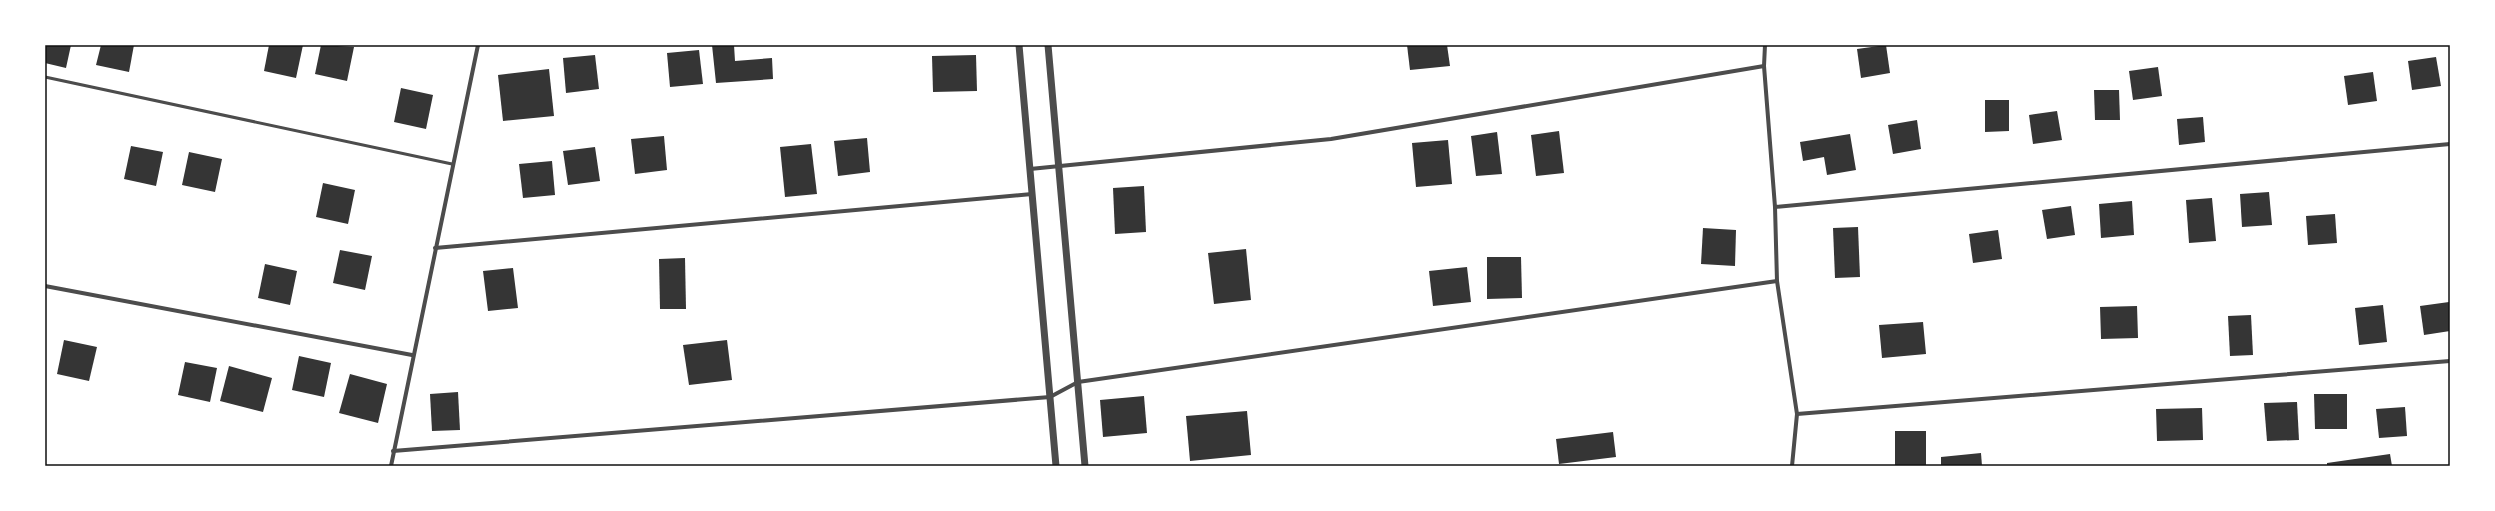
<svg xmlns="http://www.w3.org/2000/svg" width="2495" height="511" viewBox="0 0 2495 511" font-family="'Fira Sans Condensed',sans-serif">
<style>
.building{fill:#353535}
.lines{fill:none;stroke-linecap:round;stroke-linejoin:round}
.service{stroke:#4c4c4c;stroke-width:3}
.minor{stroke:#4c4c4c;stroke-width:4}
.tertiary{stroke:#4c4c4c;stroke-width:7}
.neatline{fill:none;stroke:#111;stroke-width:1.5}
</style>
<rect width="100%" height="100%" fill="#fff"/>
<g class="building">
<path d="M45 45H71L66 68 45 63Z"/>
<path d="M101 45H134L129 72 96 65Z"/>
<path d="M269 45H303L296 78 264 71Z"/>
<path d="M321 45 354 47 347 81 315 74Z"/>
<path d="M712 45H734L735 61 772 58 773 79 716 83Z"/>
<path d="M1407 45H1447L1450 66 1410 70Z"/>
<path d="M1886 45 1890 73 1861 78 1857 49Z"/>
<path d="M699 50 703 84 670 87 667 53Z"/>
<path d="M595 55 599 89 566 93 563 58Z"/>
<path d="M976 55 977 91 933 92 932 56Z"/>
<path d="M2436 57 2441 86 2412 90 2408 61Z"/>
<path d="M2158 67 2162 96 2133 100 2129 71Z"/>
<path d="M549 69 554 116 503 121 498 75Z"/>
<path d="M2373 72 2377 101 2348 105 2344 76Z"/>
<path d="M401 88 433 95 426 129 394 122Z"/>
<path d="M2094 90H2119L2120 120H2095Z"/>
<path d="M1985 100H2009V131L1985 132Z"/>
<path d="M2057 111 2062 140 2033 144 2029 115Z"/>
<path d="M2203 117 2205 142 2179 145 2177 119Z"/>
<path d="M1917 120 1921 149 1893 154 1888 125Z"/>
<path d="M1559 131 1564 173 1536 176 1531 135Z"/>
<path d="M1497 132 1502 174 1476 176 1471 136Z"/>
<path d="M1850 134 1856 170 1827 175 1824 157 1803 161 1800 142Z"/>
<path d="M664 136 667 170 635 174 631 139Z"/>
<path d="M867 138 870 172 838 176 834 141Z"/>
<path d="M1448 140 1452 184 1416 187 1412 143Z"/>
<path d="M811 144 817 194 785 197 780 147Z"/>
<path d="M131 146 163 152 156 186 124 179Z"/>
<path d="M595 147 600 181 568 185 563 151Z"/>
<path d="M189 152 222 159 215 192 182 185Z"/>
<path d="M552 161 555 195 523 198 519 164Z"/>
<path d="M323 183 355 190 348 224 316 217Z"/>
<path d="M1144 186 1146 232 1115 234 1113 188Z"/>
<path d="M2269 192 2272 225 2242 227 2240 194Z"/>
<path d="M2212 198 2216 241 2189 243 2186 200Z"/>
<path d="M2132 201 2134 235 2101 238 2099 204Z"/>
<path d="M2071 206 2075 235 2047 239 2042 210Z"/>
<path d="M2335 214 2337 243 2308 245 2306 216Z"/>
<path d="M1858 227 1860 277 1835 278 1833 228Z"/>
<path d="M1703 228 1736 230 1735 266 1701 264Z"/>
<path d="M1998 230 2002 259 1973 263 1969 234Z"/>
<path d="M1246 249 1251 300 1214 304 1208 253Z"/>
<path d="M340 250 372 256 365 290 333 283Z"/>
<path d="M1487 257H1521L1522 298 1487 299Z"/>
<path d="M685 258 686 309H660L659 259Z"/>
<path d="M265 264 297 271 290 305 258 298Z"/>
<path d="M1467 267 1471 302 1433 306 1429 271Z"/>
<path d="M513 268 518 308 488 311 483 271Z"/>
<path d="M2449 302 2450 331 2424 335 2420 306Z"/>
<path d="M2383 305 2387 342 2359 345 2355 308Z"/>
<path d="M2137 306 2138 338 2101 339 2100 307Z"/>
<path d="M2251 315 2253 355 2230 356 2228 316Z"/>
<path d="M1923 322 1926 354 1882 358 1879 325Z"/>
<path d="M64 340 97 347 89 381 57 374Z"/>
<path d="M727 340 732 380 689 385 683 345Z"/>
<path d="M299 356 331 363 324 397 292 390Z"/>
<path d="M185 362 217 368 210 402 178 395Z"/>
<path d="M229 366 272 378 263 412 220 401Z"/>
<path d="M350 374 387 384 378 423 339 413Z"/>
<path d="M458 392 460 430 432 431 430 394Z"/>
<path d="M2314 394H2347V429H2315Z"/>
<path d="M1144 396 1147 433 1103 437 1100 400Z"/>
<path d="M2297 402 2299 440 2267 441 2264 403Z"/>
<path d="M2405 407 2407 436 2379 438 2376 409Z"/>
<path d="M2202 408 2203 440 2157 441 2156 409Z"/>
<path d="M1247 411 1251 455 1190 461 1186 416Z"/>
<rect x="1895" y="431" width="31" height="35"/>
<path d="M1613 432 1616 457 1559 464 1556 439Z"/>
<path d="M1981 453 1982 466H1941V457Z"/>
<path d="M2390 454 2392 466H2327V463Z"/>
</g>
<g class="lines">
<path class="service" d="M45 77 452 164"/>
<g class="minor">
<path d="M1765 45 1764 66 1775 207 1777 281 1797 414 1792 466"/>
<path d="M1030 169 1331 139 1764 66"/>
<path d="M1775 207 2450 144"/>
<path d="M435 248 1032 194"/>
<path d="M45 286 412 355"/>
<path d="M1797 414 2450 361"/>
<path d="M393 451 1050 397 1078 382 1777 281"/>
<path d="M391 466 478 45"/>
</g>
<g class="tertiary">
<path d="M1019 45 1056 466"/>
<path d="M1048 45 1085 466"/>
</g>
</g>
<rect width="2495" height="511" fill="none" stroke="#ffffff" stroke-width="92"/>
<rect x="46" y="46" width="2403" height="419" class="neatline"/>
</svg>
